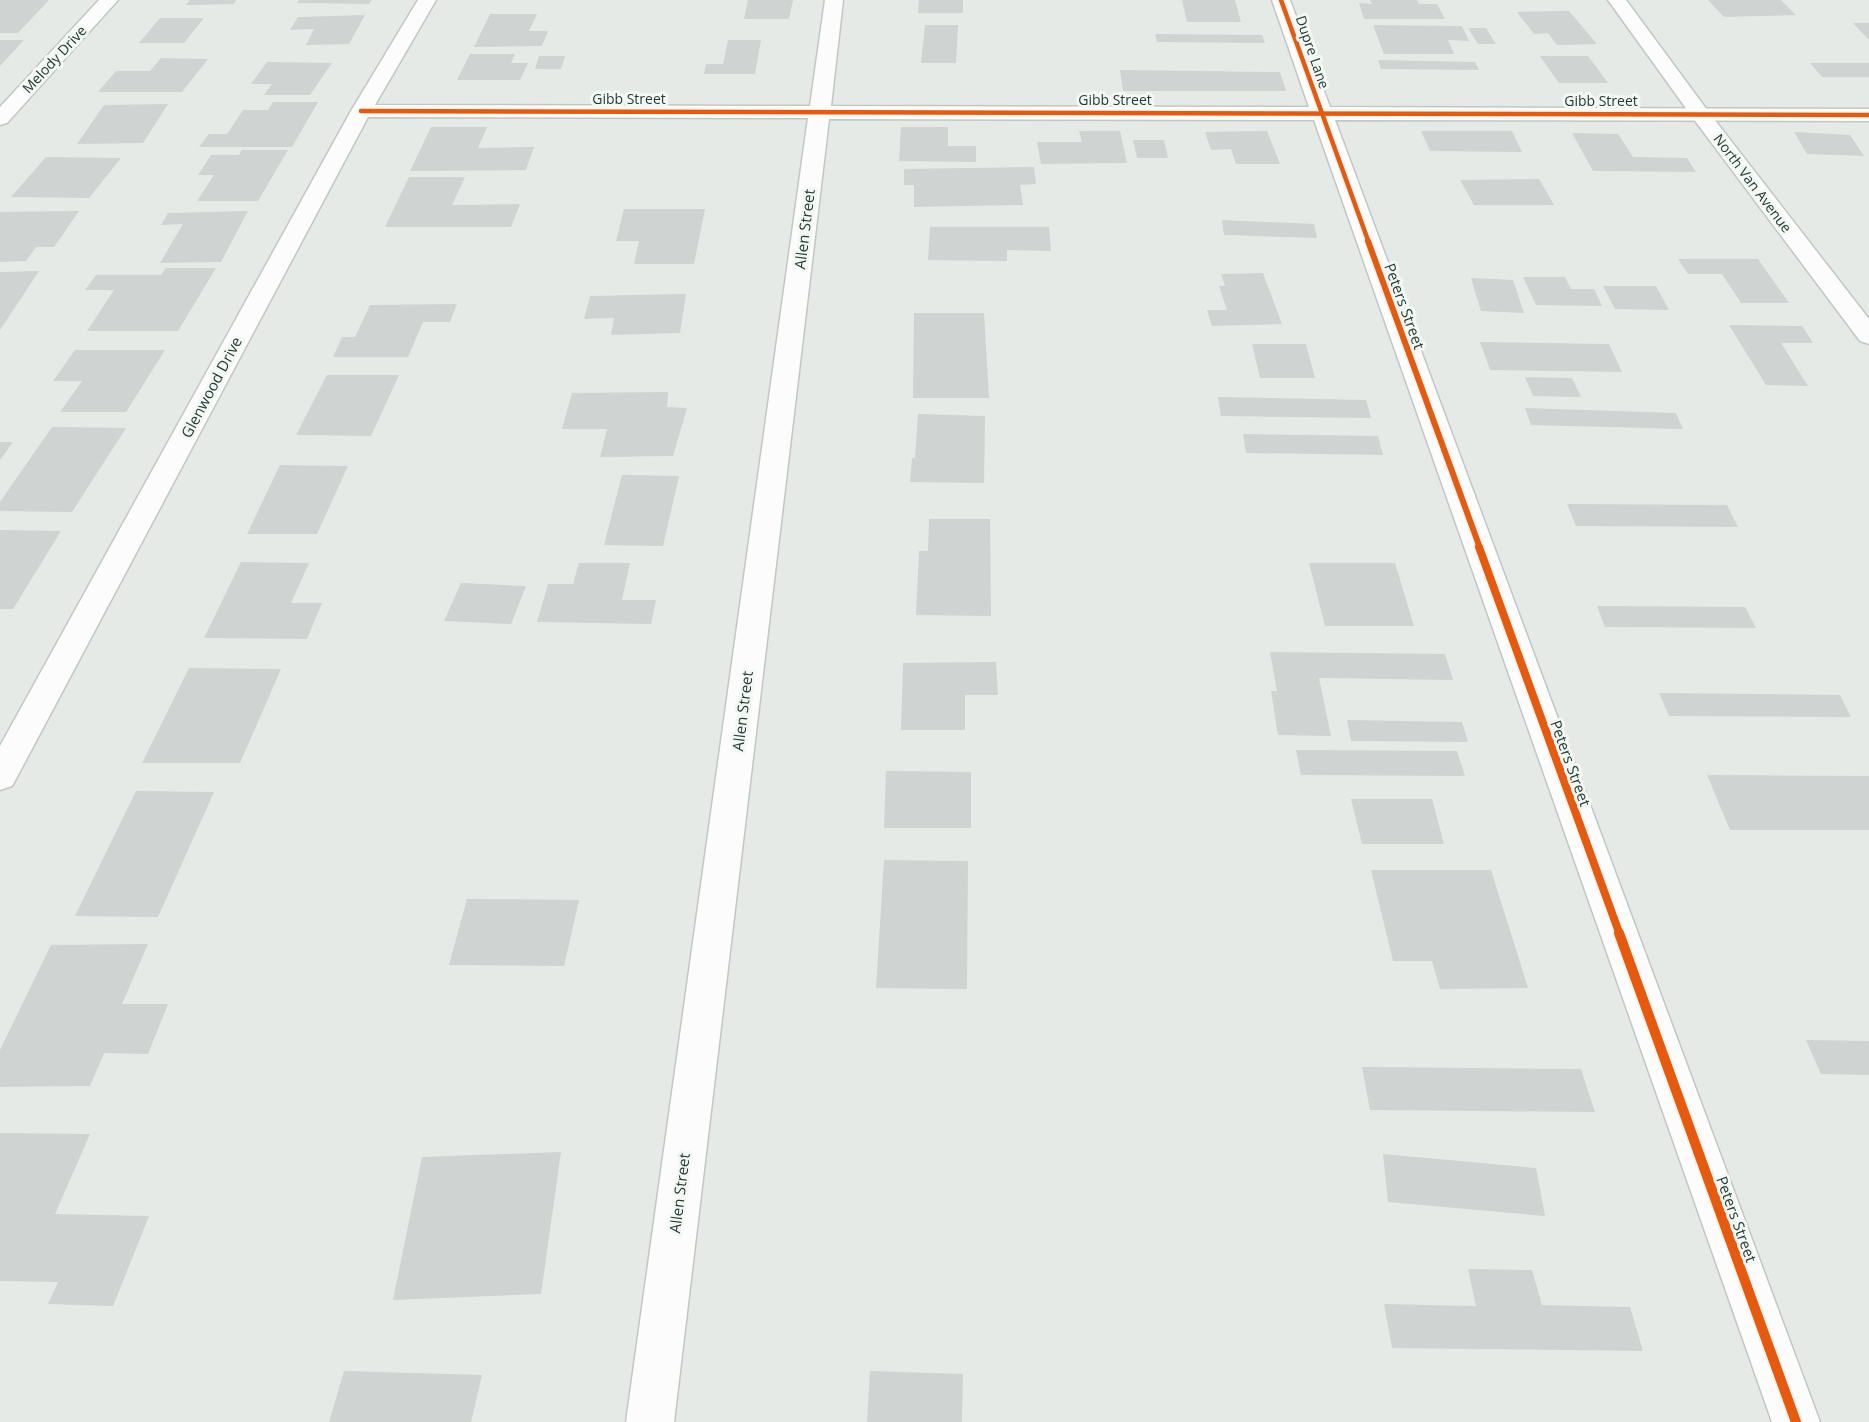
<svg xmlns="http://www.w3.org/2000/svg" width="1869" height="1422" viewBox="0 0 1869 1422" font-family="'Open Sans',sans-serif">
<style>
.building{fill:#cfd3d1}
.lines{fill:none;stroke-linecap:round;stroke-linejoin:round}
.street-casing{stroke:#c2c7c4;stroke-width:3}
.secondary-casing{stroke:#c1c7c4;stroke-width:3}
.street{fill:#fbfcfb;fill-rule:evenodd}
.secondary{fill:#fbfcfb;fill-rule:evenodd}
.cycleway-far3-casing{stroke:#f3f8f5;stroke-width:7}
.cycleway-far2-casing{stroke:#f3f8f5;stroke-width:9}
.cycleway-far1-casing{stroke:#f3f8f5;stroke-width:11}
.cycleway-casing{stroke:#f3f8f5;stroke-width:14}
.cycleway-far3{stroke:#e8590c;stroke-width:4.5}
.cycleway-far2{stroke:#e8590c;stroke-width:6}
.cycleway-far1{stroke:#e8590c;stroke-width:8}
.cycleway{stroke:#e8590c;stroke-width:10}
.labels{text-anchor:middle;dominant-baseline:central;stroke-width:6;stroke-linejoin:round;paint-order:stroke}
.far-street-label{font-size:14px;fill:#243c34;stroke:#f3f8f5}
.street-label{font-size:15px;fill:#243c34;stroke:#f3f8f5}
</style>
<rect width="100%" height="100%" fill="#e5eae7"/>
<g class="building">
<path d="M0 0H49L18 33H0Z"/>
<path d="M190 0H236L234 4 186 5Z"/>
<path d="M299 0H372L369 4 297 3Z"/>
<path d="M748 0H793L789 19H744Z"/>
<path d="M919 0H963V13H918Z"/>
<path d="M1182 0H1235L1241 22H1187Z"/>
<path d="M1370 0H1417L1419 4H1437L1445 19H1364L1359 3 1372 4Z"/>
<path d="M1708 0H1781L1796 15 1724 17Z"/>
<path d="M1569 11 1597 44 1557 45 1548 33 1534 34 1517 12Z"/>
<path d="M490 14H537L529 31H548L542 46 474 47Z"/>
<path d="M365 15 349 44 306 45 314 29 290 30 298 17Z"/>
<path d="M160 18H204L184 43H139Z"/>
<path d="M1853 23H1869V40Z"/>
<path d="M925 25H958L956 63H921Z"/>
<path d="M1373 25 1462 26 1469 41 1448 40 1454 54H1384Z"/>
<path d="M1468 28H1486L1496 44H1478Z"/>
<path d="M1155 34 1262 35 1265 43 1157 42Z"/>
<path d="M0 40H24L0 66Z"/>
<path d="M728 40H761L755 74H704L706 64H723Z"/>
<path d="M470 54H515L511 63H528L520 80H457Z"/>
<path d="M539 56H565L561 69H535Z"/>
<path d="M1540 56H1588L1608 83H1559Z"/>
<path d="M161 58 208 59 182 92H98L116 71H150Z"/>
<path d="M1378 60 1475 62 1479 70 1381 69Z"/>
<path d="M267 62 332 63 310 95H264L272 84H251Z"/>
<path d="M1810 63H1869V77H1822Z"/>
<path d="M1120 70 1280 72 1286 91H1123Z"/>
<path d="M273 102H318L292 147H199L209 134H227L243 110H268Z"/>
<path d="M168 104 143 143 77 144 104 105Z"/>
<path d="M431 127H487L478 148 534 147 526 170 410 171Z"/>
<path d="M901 127H948V146H976V162L899 161Z"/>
<path d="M1079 131H1120L1127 163 1041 164 1037 142H1082Z"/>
<path d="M1267 131 1280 164H1236L1231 149 1211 150 1205 132Z"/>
<path d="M1421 131H1512L1522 152 1430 151Z"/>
<path d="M1794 132 1850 135 1864 156 1807 154Z"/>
<path d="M1572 133 1618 134 1633 157 1687 158 1696 172 1593 171Z"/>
<path d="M1133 140H1164L1168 158H1137Z"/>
<path d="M242 150H288L258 201H197L214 175H198L211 155H239Z"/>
<path d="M46 157 121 158 89 198 11 197Z"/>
<path d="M1034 167 1036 184 1020 185 1023 205 914 207V185H904V169Z"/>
<path d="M409 177H465L452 205 520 204 511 227H385Z"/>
<path d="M1539 179 1554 205H1474L1460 180Z"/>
<path d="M624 209H705L694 264H634L639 241H616Z"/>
<path d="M79 211 54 247H36L26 261 0 262V212Z"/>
<path d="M248 211 221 262 160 263 183 224 161 225 168 213Z"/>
<path d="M1222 220 1314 224 1317 238 1224 235Z"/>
<path d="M930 227H1049L1051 251 1007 250V261L928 260Z"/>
<path d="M1678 259H1758L1789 303H1741L1722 274H1688Z"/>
<path d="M166 268H216L178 331H87L114 290H85L96 275H161Z"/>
<path d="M39 271 0 330V272Z"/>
<path d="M1263 273 1282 324 1212 326 1207 310H1227L1219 286H1225L1221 274Z"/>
<path d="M1523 277H1565L1571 289H1594L1602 306 1536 305Z"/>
<path d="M1471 278 1513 280 1524 313 1481 311Z"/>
<path d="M1603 286H1656L1669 310 1615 309Z"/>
<path d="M686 294 680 333 611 335 614 318 584 319 590 296Z"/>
<path d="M457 304 450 322H423L408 357H333L342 337H355L370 305Z"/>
<path d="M914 313H984L989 398H913Z"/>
<path d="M1729 325 1802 326 1813 343H1781L1808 386 1766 385Z"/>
<path d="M1480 342 1609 344 1622 372 1490 370Z"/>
<path d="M1252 344H1306L1315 378H1260Z"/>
<path d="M75 350H165L126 412H60L82 381H53Z"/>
<path d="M327 375H399L371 436 296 435Z"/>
<path d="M1525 377 1572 378 1581 397 1533 396Z"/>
<path d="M668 392 667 407 687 408 673 456 600 457 607 429H562L572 393Z"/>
<path d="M1218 397 1366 400 1371 418 1221 416Z"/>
<path d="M1525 408 1676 413 1683 429 1531 425Z"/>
<path d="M918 414 985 416 984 483 910 482 912 458H915Z"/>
<path d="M52 427 126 428 72 512 0 511V502Z"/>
<path d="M1243 434 1378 436 1383 455 1246 453Z"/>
<path d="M0 442H13L0 460Z"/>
<path d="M280 465 348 466 317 534H247Z"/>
<path d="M622 475 679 476 663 546 604 545Z"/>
<path d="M1567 504 1727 505 1738 527 1576 526Z"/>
<path d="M929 519H990L991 616 916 615 919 551H928Z"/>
<path d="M0 530 61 531 13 609H0Z"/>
<path d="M241 562 309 563 291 603H322L307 639 204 638Z"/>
<path d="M579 563H630L622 600H656L651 624 537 622 548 584H573Z"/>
<path d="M1309 563H1395L1414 626H1325Z"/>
<path d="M461 583 526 586 511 624 444 621Z"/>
<path d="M1597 606 1745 607 1756 628 1605 627Z"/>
<path d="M1270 652 1445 654 1453 680 1319 678 1331 736 1278 735 1271 691H1277Z"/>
<path d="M996 662 998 695H965V730H901L903 663Z"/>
<path d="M189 668 281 669 240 763H142Z"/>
<path d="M1659 693 1840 695 1851 717 1669 716Z"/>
<path d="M1347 720 1462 722 1468 742 1351 741Z"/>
<path d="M1296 750 1457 751 1465 776 1301 775Z"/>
<path d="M886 771 971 772V828H884Z"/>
<path d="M1707 775 1869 776V830H1730Z"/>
<path d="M136 791 214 792 158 917 75 916Z"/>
<path d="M1351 799H1432L1444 844H1362Z"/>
<path d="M884 860 968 861 967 989 876 988Z"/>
<path d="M1371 870H1491L1528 988 1440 989 1432 961H1393Z"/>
<path d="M467 899 579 900 564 966 449 965Z"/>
<path d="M148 944 122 1004H168L148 1054 104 1053 90 1086 0 1087V1050L51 945Z"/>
<path d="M1806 1040 1869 1041V1075L1821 1074Z"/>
<path d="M1362 1067 1581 1069 1595 1112 1370 1110Z"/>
<path d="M0 1133 90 1134 55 1214 149 1216 113 1306 48 1304 58 1282 0 1281Z"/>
<path d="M561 1152 541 1294 393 1300 422 1157Z"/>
<path d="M1383 1154 1536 1168 1545 1216 1388 1202Z"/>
<path d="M1468 1269 1532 1270 1542 1305 1630 1307 1643 1351 1392 1348 1384 1304 1476 1306Z"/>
<path d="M344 1371 482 1375 471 1422H329Z"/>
<path d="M870 1371 963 1374 962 1422H867Z"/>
</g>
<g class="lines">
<defs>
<g id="street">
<path d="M99 0H118L7 123 0 125V107Z"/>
<path d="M418 0H436L375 105 810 106 825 0H843L831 106 1309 107 1272 0H1290L1330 107 1869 109V121L1335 120 1820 1422H1772L1314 120 829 119 674 1422H626L808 118 368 117 17 777 12 786 0 790V746L351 111Z"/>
</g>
<path id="secondary" d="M1608 0H1626L1707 110 1869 319V344L1860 341 1693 118Z"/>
</defs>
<use href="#street" class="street-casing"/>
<use href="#secondary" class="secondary-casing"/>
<use href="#street" class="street"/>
<use href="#secondary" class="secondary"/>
<defs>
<g id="cycleway-far3">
<path d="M1281 0 1369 243"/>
<path d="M361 111 1869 115"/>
</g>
<path id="cycleway-far2" d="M1368 241 1480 548"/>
<path id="cycleway-far1" d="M1479 547 1620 935"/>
<path id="cycleway" d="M1619 933 1796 1422"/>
</defs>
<use href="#cycleway-far3" class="cycleway-far3-casing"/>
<use href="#cycleway-far2" class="cycleway-far2-casing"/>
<use href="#cycleway-far1" class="cycleway-far1-casing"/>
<use href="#cycleway" class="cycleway-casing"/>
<use href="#cycleway-far3" class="cycleway-far3"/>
<use href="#cycleway-far2" class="cycleway-far2"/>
<use href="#cycleway-far1" class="cycleway-far1"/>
<use href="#cycleway" class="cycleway"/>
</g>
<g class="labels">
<g class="far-street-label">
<text transform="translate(1313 52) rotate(71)">Dupre Lane</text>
<text transform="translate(54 59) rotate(-47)">Melody Drive</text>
<text x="629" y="98">Gibb Street</text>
<text x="1115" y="99">Gibb Street</text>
<text x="1601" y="100">Gibb Street</text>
<text transform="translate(1753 183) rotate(53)">North Van Avenue</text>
</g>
<g class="street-label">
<text transform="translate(804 229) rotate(-83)">Allen Street</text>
<text transform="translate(1405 306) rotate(70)">Peters Street</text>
<text transform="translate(211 387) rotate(-62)">Glenwood Drive</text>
<text transform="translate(742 711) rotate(-83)">Allen Street</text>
<text transform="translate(1571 763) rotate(70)">Peters Street</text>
<text transform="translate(679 1193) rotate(-83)">Allen Street</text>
<text transform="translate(1737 1219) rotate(70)">Peters Street</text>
</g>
</g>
</svg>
